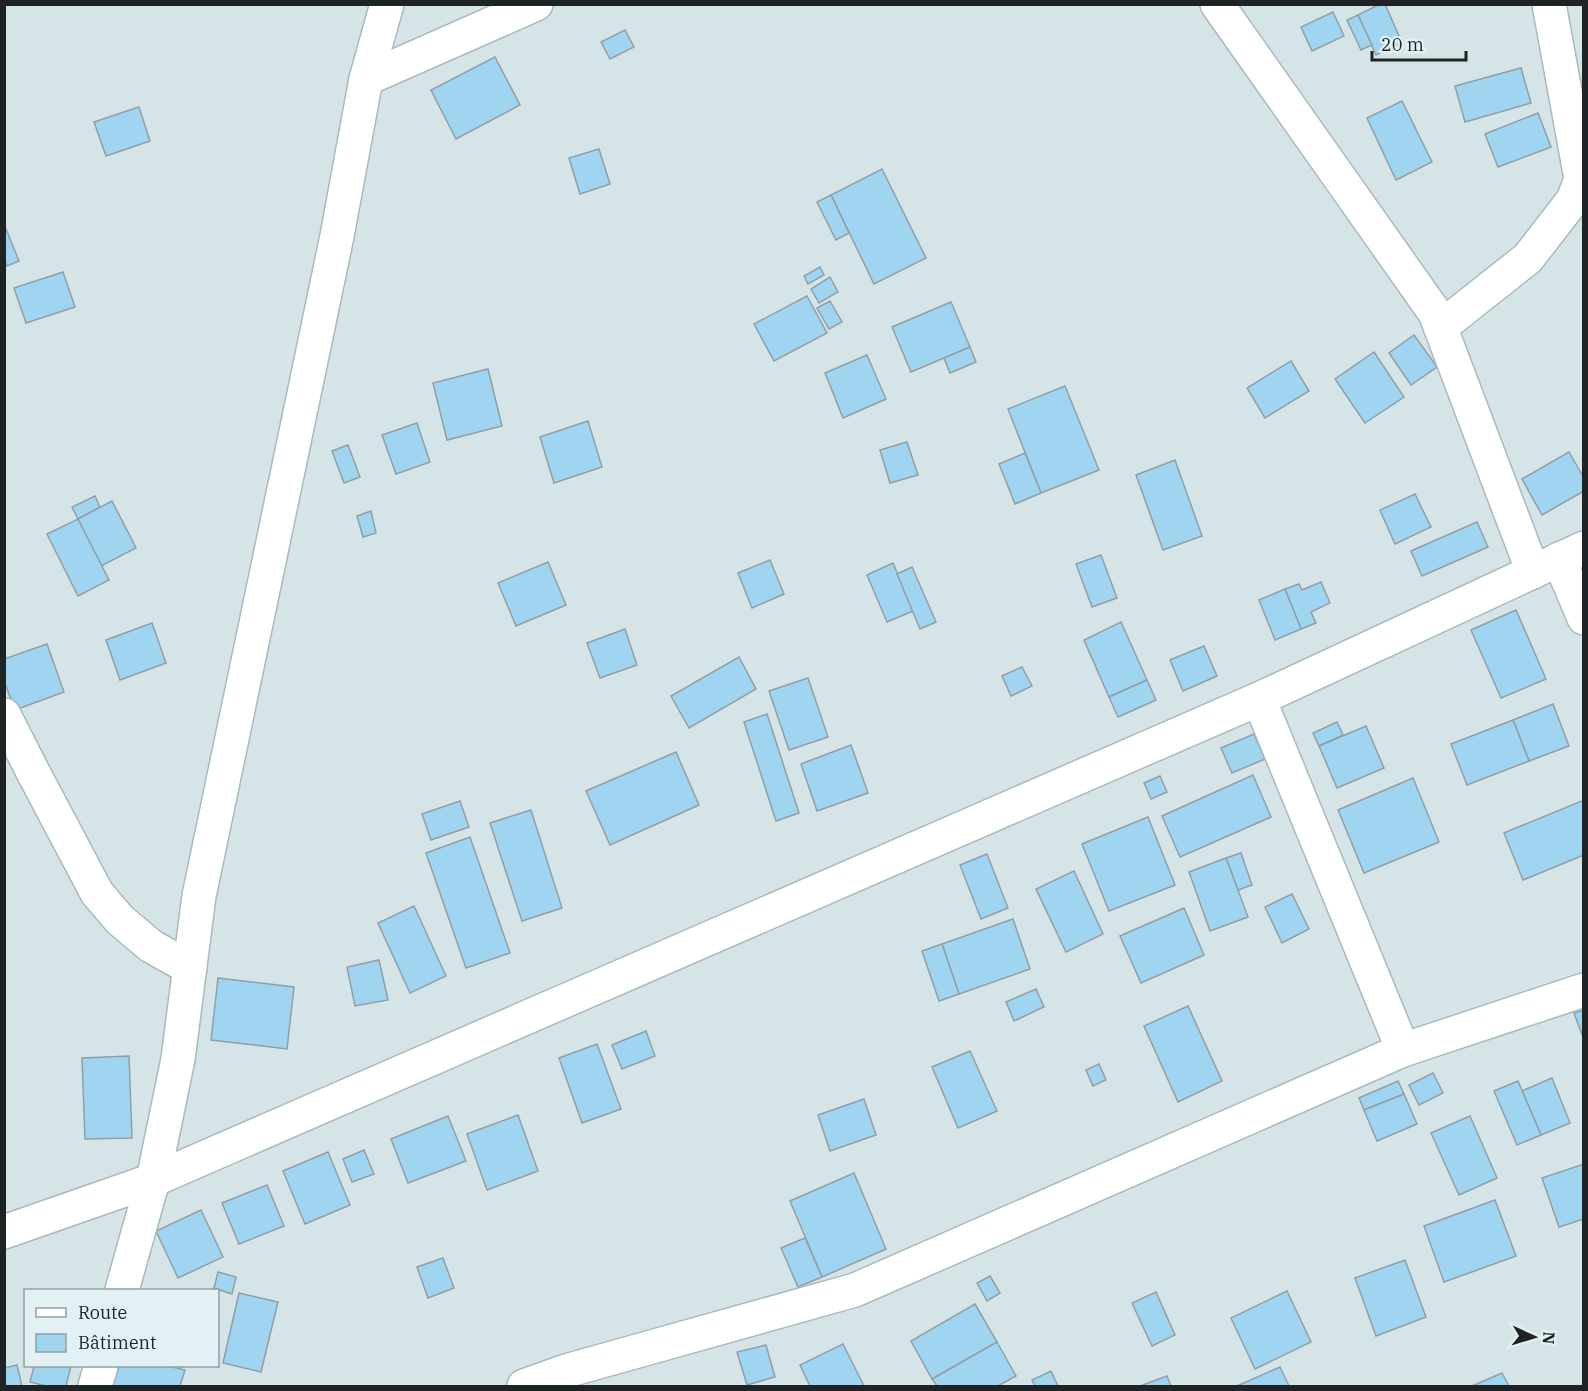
<svg xmlns="http://www.w3.org/2000/svg" width="1588" height="1391" viewBox="0 0 1588 1391" font-family="'IBM Plex Serif',serif">
<style>
.building{fill:#a0d5f1;stroke:#929ea5;stroke-width:1.5}
.lines{fill:none;stroke-linecap:round;stroke-linejoin:round}
.minor-casing{stroke:#aababc;stroke-width:36}
.minor{stroke:#fff;stroke-width:33}
</style>
<rect width="100%" height="100%" fill="#d5e5e7"/>
<g class="building">
<path d="M1380 4H1385L1402 43 1376 55 1358 15Z"/>
<path d="M1333 12 1344 36 1312 51 1301 27Z"/>
<path d="M1358 15 1372 45 1361 50 1347 20Z"/>
<path d="M625 30 634 47 610 59 601 42Z"/>
<path d="M495 57 520 105 456 139 431 90Z"/>
<path d="M1521 68 1531 103 1465 122 1455 86Z"/>
<path d="M1402 101 1432 162 1396 180 1367 118Z"/>
<path d="M139 107 150 141 106 156 94 122Z"/>
<path d="M1538 113 1551 147 1498 167 1485 134Z"/>
<path d="M599 149 610 184 580 194 569 158Z"/>
<path d="M882 169 926 258 874 284 831 195Z"/>
<path d="M831 195 849 233 836 240 817 202Z"/>
<path d="M4 224 19 261 7 266 4 259Z"/>
<path d="M820 267 824 275 808 284 804 276Z"/>
<path d="M63 272 75 307 26 323 14 288Z"/>
<path d="M830 277 838 292 819 303 811 289Z"/>
<path d="M807 296 827 333 774 361 754 324Z"/>
<path d="M830 301 842 322 829 329 817 308Z"/>
<path d="M951 302 970 347 911 372 892 327Z"/>
<path d="M1414 335 1437 367 1411 385 1389 353Z"/>
<path d="M970 347 976 362 950 373 944 358Z"/>
<path d="M1374 352 1404 397 1365 423 1335 379Z"/>
<path d="M867 355 886 399 843 418 825 373Z"/>
<path d="M1291 361 1309 391 1265 418 1247 388Z"/>
<path d="M488 369 502 426 447 440 433 383Z"/>
<path d="M1065 386 1099 470 1041 493 1008 409Z"/>
<path d="M588 421 602 467 554 483 540 437Z"/>
<path d="M417 423 430 462 396 474 382 435Z"/>
<path d="M907 442 918 475 890 483 880 450Z"/>
<path d="M348 445 360 477 344 483 332 451Z"/>
<path d="M1569 452 1584 478V491L1542 515 1522 479Z"/>
<path d="M1025 453 1041 493 1015 504 999 464Z"/>
<path d="M1175 460 1202 536 1163 550 1136 475Z"/>
<path d="M1415 494 1431 527 1395 544 1380 510Z"/>
<path d="M95 496 100 507 78 519 72 507Z"/>
<path d="M112 501 136 548 101 566 78 519Z"/>
<path d="M371 511 376 533 363 537 357 516Z"/>
<path d="M78 519 109 580 78 596 47 534Z"/>
<path d="M1477 522 1488 547 1422 576 1411 551Z"/>
<path d="M1101 555 1117 598 1092 607 1076 564Z"/>
<path d="M770 560 784 594 752 608 738 573Z"/>
<path d="M548 562 566 605 516 626 498 583Z"/>
<path d="M893 563 913 611 887 622 867 575Z"/>
<path d="M912 567 936 622 920 629 897 574Z"/>
<path d="M1321 582 1330 603 1311 612 1316 623 1301 629 1285 589 1299 584 1302 590Z"/>
<path d="M1285 589 1301 629 1275 640 1259 600Z"/>
<path d="M1516 610 1546 679 1501 698 1471 630Z"/>
<path d="M1121 622 1147 680 1109 697 1084 640Z"/>
<path d="M152 623 166 663 120 680 106 640Z"/>
<path d="M625 629 637 665 600 678 587 643Z"/>
<path d="M47 644 64 692 15 710 4 681V659Z"/>
<path d="M1204 646 1217 676 1183 691 1170 660Z"/>
<path d="M739 657 756 689 689 728 671 696Z"/>
<path d="M1022 667 1032 686 1011 696 1002 676Z"/>
<path d="M808 678 828 737 789 750 769 691Z"/>
<path d="M1147 680 1156 700 1118 717 1109 697Z"/>
<path d="M1553 704 1569 746 1529 761 1513 720Z"/>
<path d="M767 714 799 813 776 821 744 722Z"/>
<path d="M1513 720 1529 761 1467 785 1451 744Z"/>
<path d="M1337 722 1343 735 1319 746 1313 733Z"/>
<path d="M1366 726 1384 768 1337 788 1319 746Z"/>
<path d="M1254 734 1265 759 1232 773 1221 748Z"/>
<path d="M851 745 868 793 817 811 801 764Z"/>
<path d="M676 752 699 805 610 845 586 791Z"/>
<path d="M1253 775 1271 817 1180 857 1162 816Z"/>
<path d="M1160 776 1167 792 1151 799 1144 783Z"/>
<path d="M1413 778 1439 842 1364 873 1338 810Z"/>
<path d="M1584 800V855L1523 880 1504 833Z"/>
<path d="M460 801 469 827 431 840 422 814Z"/>
<path d="M531 810 562 908 522 921 490 823Z"/>
<path d="M1148 817 1175 885 1109 911 1082 844Z"/>
<path d="M470 837 510 953 466 968 426 853Z"/>
<path d="M1241 853 1252 885 1238 890 1226 858Z"/>
<path d="M987 854 1008 908 981 919 960 865Z"/>
<path d="M1226 858 1248 917 1210 931 1189 872Z"/>
<path d="M1074 871 1103 934 1066 952 1036 889Z"/>
<path d="M1292 894 1309 929 1282 943 1265 907Z"/>
<path d="M414 906 446 976 410 993 378 923Z"/>
<path d="M1184 908 1204 955 1141 983 1120 936Z"/>
<path d="M1013 919 1030 969 959 994 942 944Z"/>
<path d="M942 944 959 994 939 1001 922 951Z"/>
<path d="M379 960 388 1000 355 1006 347 967Z"/>
<path d="M218 978 294 987 287 1049 211 1040Z"/>
<path d="M1036 989 1044 1007 1014 1021 1006 1002Z"/>
<path d="M1188 1006 1222 1081 1178 1102 1144 1026Z"/>
<path d="M1584 1010V1040L1574 1013Z"/>
<path d="M646 1031 655 1056 622 1069 612 1045Z"/>
<path d="M597 1044 621 1109 582 1123 559 1058Z"/>
<path d="M970 1051 997 1111 958 1128 932 1067Z"/>
<path d="M129 1056 132 1138 85 1139 82 1058Z"/>
<path d="M1099 1064 1106 1080 1093 1086 1086 1070Z"/>
<path d="M1433 1073 1443 1093 1419 1105 1409 1085Z"/>
<path d="M1552 1078 1570 1123 1541 1135 1522 1091Z"/>
<path d="M1398 1081 1404 1094 1364 1110 1359 1098Z"/>
<path d="M1518 1081 1541 1135 1517 1145 1494 1091Z"/>
<path d="M1404 1094 1417 1124 1377 1141 1364 1110Z"/>
<path d="M864 1099 876 1135 830 1151 818 1115Z"/>
<path d="M518 1115 538 1171 487 1190 467 1134Z"/>
<path d="M448 1116 466 1161 408 1183 391 1139Z"/>
<path d="M1470 1116 1497 1178 1459 1195 1431 1133Z"/>
<path d="M364 1150 374 1174 352 1182 343 1159Z"/>
<path d="M328 1152 350 1205 305 1224 283 1171Z"/>
<path d="M1584 1164V1219L1559 1227 1542 1178Z"/>
<path d="M854 1173 886 1249 822 1277 790 1201Z"/>
<path d="M267 1185 284 1226 239 1244 222 1203Z"/>
<path d="M1495 1200 1516 1256 1444 1282 1424 1226Z"/>
<path d="M201 1210 223 1257 178 1278 156 1231Z"/>
<path d="M805 1238 822 1277 798 1287 781 1248Z"/>
<path d="M443 1258 454 1288 428 1298 417 1267Z"/>
<path d="M1405 1260 1426 1317 1376 1336 1355 1278Z"/>
<path d="M218 1272 236 1277 232 1294 214 1288Z"/>
<path d="M990 1276 1000 1293 987 1301 977 1283Z"/>
<path d="M1287 1291 1311 1342 1255 1369 1231 1318Z"/>
<path d="M1156 1292 1175 1335 1152 1346 1132 1303Z"/>
<path d="M239 1293 278 1302 261 1372 223 1363Z"/>
<path d="M975 1304 997 1342 932 1379 911 1341Z"/>
<path d="M997 1342 1016 1376 998 1386H937L932 1379Z"/>
<path d="M843 1344 864 1386H810L800 1365Z"/>
<path d="M766 1345 775 1377 747 1385 737 1352Z"/>
<path d="M17 1365 22 1386H4V1368Z"/>
<path d="M34 1366H71L66 1386H46L30 1382Z"/>
<path d="M119 1366H168L185 1370 180 1386H113Z"/>
<path d="M1280 1367 1289 1386H1237Z"/>
<path d="M1051 1371 1058 1386H1035L1032 1380Z"/>
<path d="M1502 1373 1509 1386H1472Z"/>
<path d="M1167 1376 1171 1386H1140Z"/>
</g>
<g class="lines">
<defs>
<g id="minor">
<path d="M1217 4 1435 313 1533 572"/>
<path d="M366 79 536 4"/>
<path d="M1441 327 1528 258 1573 200 1581 179 1549 4"/>
<path d="M1559 559 1584 618"/>
<path d="M1259 699 1403 1050"/>
<path d="M4 715 33 772 97 893 120 920 151 946 190 968"/>
<path d="M4 1232 153 1180 1259 699 1584 548"/>
<path d="M122 1290 153 1180 178 1059 199 896 337 236 366 79 387 4"/>
<path d="M95 1386 101 1366"/>
<path d="M524 1386 566 1371 855 1290 1403 1050 1584 990"/>
</g>
</defs>
<use href="#minor" class="minor-casing"/>
<use href="#minor" class="minor"/>
</g>
<rect width="1588" height="1391" fill="none" stroke="#1e2425" stroke-width="12"/>
<rect x="24" y="1289" width="195" height="78" fill="#e2f2f4" stroke="#94a0a1" stroke-width="1.5"/>
<rect x="36" y="1308" width="30" height="9" fill="#ffffff" stroke="#94a0a1" stroke-width="1.5"/>
<text x="78" y="1319" font-size="18" fill="#1e2425">Route</text>
<rect x="36" y="1334" width="30" height="18" fill="#a0d5f1" stroke="#94a0a1" stroke-width="1.5"/>
<text x="78" y="1349" font-size="18" fill="#1e2425">Bâtiment</text>
<g transform="translate(1534 1337) rotate(94)" stroke="#e2f2f4" stroke-width="4.5" paint-order="stroke">
<path d="M0-4.5L10 22L0 15L-10 22Z" fill="#1e2425"/>
<text y="-9" font-size="16" font-weight="bold" text-anchor="middle" fill="#1e2425">N</text>
</g>
<path d="M1372 51v9h94v-9" fill="none" stroke="#1e2425" stroke-width="3"/>
<text x="1381" y="51" font-size="18" fill="#1e2425" stroke="#e2f2f4" stroke-width="4.5" paint-order="stroke">20 m</text>
</svg>
